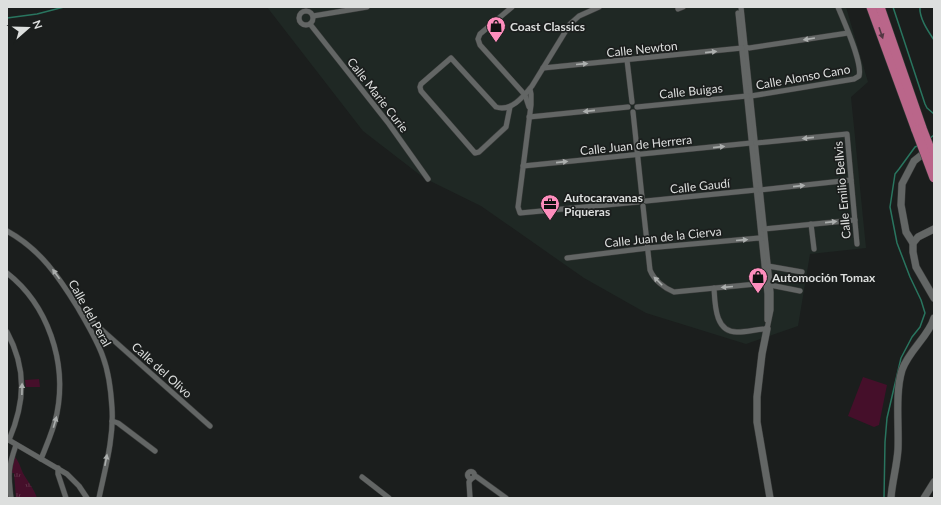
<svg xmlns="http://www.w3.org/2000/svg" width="941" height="505" viewBox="0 0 941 505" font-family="Lato,sans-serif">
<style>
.built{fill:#1f2824}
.park{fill:url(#park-tufts)}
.pitch{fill:#450f2a}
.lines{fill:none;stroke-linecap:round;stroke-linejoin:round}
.stream{stroke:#29755f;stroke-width:1.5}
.street-casing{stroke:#3a3c3b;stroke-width:6}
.secondary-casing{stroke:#3a3c3b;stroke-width:8}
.highway-casing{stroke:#3a3c3b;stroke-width:10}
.street{stroke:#636665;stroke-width:5}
.secondary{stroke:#636665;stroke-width:7}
.highway{stroke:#ba668a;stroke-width:9}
.highway-bridge-casing{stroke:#3a3c3b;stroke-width:10;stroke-linecap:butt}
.highway-bridge{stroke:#ba668a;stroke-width:9}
.oneway{fill:#533743}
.oneway2{fill:#acafae}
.labels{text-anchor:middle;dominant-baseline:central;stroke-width:3.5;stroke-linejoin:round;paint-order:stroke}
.poi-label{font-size:12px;font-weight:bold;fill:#dddfde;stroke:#1b1e1d;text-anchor:start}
.street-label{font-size:12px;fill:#dddfde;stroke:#1b1e1d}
</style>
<defs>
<pattern id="park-tufts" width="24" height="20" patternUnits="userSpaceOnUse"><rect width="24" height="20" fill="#450f2a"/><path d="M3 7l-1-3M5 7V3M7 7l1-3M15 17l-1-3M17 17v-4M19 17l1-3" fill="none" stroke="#5f3248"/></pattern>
</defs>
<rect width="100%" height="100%" fill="#1b1e1d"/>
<path class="built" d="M267 7H846L868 82 851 97 866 248 810 254 798 326 746 344 646 313 584 278 481 206 424 178 363 131Z"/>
<path class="park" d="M15 457C21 465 20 468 24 475 29 483 34 489 37 498H16L14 473H11L12 464Z"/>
<g class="pitch">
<path d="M863 377 887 385 879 425 874 427 848 416Z"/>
<path d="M39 379 40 387H26L25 380Z"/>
</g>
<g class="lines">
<g class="stream">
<path d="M893 7 925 104 927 108 934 114"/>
<path d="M920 7C919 18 928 31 934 40"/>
<path d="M7 18 37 14 64 7"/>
<path d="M929 139 934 135"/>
<path d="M884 498 885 442 887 418 901 358 912 337 920 327 925 313 921 300 910 277 897 243 890 207 895 174 899 169 915 147 919 145"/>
</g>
<defs>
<g id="street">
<path d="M512 7 480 34 478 39 480 45 525 95 529 107"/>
<path d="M741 7 771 292V310L767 329"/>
<path d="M678 9 683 7"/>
<circle cx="306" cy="18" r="7"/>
<path d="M738 13 767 294V320"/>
<path d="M313 16 367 7"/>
<path d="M310 24 389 124 428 179"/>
<path d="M746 47 749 48 848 33"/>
<path d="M627 60 632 102"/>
<path d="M543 68 742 48"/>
<path d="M530 89 531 94V105L518 207 520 213 638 202"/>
<path d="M751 96 854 79 859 76C863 63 844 22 838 7"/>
<path d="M510 107 506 127 479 152 475 153 421 91 420 87 421 84 451 58 496 107C511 112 523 97 532 86L570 24 579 16 599 7"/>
<path d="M637 107 747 96"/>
<path d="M633 112 642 197"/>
<path d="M529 117 628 107"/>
<path d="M756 143 847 134 857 244"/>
<path d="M523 166 751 143"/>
<path d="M760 190 851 180"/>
<path d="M646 201 756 190"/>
<path d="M643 206 650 270C654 280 664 288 674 292L766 283"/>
<path d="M811 224 814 249"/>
<path d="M764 229 855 220"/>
<path d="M7 231C40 249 59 277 78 308 87 324 97 340 103 357 109 373 111 391 112 408 114 438 105 469 99 498"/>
<path d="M567 258 648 248 759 238 761 239"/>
<path d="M768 266 802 272"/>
<path d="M7 273C48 305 67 362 57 413 54 429 47 444 41 459"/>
<path d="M770 285 800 291"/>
<path d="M714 288C715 305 715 333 738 332 748 332 757 329 767 329"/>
<path d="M84 317 93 322 210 426"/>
<path d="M7 332C27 369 25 402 9 440"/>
<path d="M112 421 118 423 155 451"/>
<path d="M7 439 67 474 79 486 87 498"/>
<path d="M58 468V474L66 498"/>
<circle cx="471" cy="475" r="3.5"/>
<path d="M475 476 477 477 506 498"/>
<path d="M362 477 389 498"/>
<path d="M11 498C8 473 8 468 16 445"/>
<path d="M470 498 469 482 471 479"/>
</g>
<g id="secondary">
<path d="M934 145 914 161 902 184 901 205 906 232 913 243V252L916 267 934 298"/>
<path d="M913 243 918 237 934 229"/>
<path d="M767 329 762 354 757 397V422L770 498"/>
<path d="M891 498C892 482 897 466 898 449 899 426 895 393 902 370 909 350 929 336 934 318"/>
<path d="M924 498 934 482"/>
</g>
<g id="highway">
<path d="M871 7 916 130"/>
<path d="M880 7 922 128"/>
</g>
</defs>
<use href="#street" class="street-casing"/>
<use href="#secondary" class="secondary-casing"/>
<use href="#highway" class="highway-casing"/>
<use href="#street" class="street"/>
<use href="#secondary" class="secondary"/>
<use href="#highway" class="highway"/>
<defs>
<g id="highway-bridge">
<path d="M922 128 934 159"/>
<path d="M916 130 934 178"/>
</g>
</defs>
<use href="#highway-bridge" class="highway-bridge-casing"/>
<use href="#highway-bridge" class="highway-bridge"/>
</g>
<defs><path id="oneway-solid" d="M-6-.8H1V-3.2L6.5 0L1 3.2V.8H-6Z"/></defs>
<use class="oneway" href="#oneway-solid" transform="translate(881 33) rotate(71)"/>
<g class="oneway2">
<use href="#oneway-solid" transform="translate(809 39) rotate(171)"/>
<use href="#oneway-solid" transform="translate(711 52) rotate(-6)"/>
<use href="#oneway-solid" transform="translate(582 64) rotate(-5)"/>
<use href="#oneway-solid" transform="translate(589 111) rotate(174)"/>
<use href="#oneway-solid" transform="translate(808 138) rotate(174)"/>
<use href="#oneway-solid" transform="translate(719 147) rotate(-6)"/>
<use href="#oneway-solid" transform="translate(562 162) rotate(-6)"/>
<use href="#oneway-solid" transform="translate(799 186) rotate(-6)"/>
<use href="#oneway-solid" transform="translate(831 222) rotate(-6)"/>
<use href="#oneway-solid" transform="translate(742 240) rotate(-5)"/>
<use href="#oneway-solid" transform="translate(56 274) rotate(-126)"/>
<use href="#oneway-solid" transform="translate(658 281) rotate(-135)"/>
<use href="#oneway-solid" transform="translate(727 287) rotate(175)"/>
<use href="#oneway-solid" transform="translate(22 389) rotate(-89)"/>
<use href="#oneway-solid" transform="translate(55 422) rotate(-74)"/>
<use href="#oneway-solid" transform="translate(106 460) rotate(-79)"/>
</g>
<defs>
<symbol id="shop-pin" viewBox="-11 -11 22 30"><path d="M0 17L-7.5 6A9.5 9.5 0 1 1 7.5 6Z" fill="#fe8ebd" stroke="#1b1e1d"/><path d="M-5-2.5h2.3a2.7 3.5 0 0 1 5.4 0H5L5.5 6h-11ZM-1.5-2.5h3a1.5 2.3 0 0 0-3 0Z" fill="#111"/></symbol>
<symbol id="office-pin" viewBox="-11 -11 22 30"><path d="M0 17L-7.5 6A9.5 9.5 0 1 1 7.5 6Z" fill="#fe8ebd" stroke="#1b1e1d"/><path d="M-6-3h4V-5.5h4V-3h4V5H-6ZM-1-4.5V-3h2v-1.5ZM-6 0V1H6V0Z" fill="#111"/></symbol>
</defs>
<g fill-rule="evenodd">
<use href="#shop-pin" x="485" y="15" width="22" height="30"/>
<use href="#office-pin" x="539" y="193" width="22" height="30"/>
<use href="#shop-pin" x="747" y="266" width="22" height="30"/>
</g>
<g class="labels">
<g class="poi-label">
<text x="510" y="26">Coast Classics</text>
<text x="564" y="197">Autocaravanas<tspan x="564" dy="14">Piqueras</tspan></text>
<text x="772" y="277">Automoción Tomax</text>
</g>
<g class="street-label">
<text transform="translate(642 49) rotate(-6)">Calle Newton</text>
<text transform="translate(803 77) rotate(-10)">Calle Alonso Cano</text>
<text transform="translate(691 91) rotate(-6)">Calle Buigas</text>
<text transform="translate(378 95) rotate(52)">Calle Marie Curie</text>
<text transform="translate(636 145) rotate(-6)">Calle Juan de Herrera</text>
<text transform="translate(700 186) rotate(-6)">Calle Gaudí</text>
<text transform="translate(842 190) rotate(-95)">Calle Emilio Bellvis</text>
<text transform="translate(663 237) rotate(-6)">Calle Juan de la Cierva</text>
<text transform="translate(90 313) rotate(61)">Calle del Peral</text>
<text transform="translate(162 370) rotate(42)">Calle del Olivo</text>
</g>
</g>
<rect width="941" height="505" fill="none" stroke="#dddfde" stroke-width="16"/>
<g transform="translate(28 28) rotate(70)" stroke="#1b1e1d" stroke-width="3" paint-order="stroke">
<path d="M0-3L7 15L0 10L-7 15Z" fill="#dddfde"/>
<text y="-6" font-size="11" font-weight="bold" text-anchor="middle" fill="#dddfde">N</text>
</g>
</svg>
